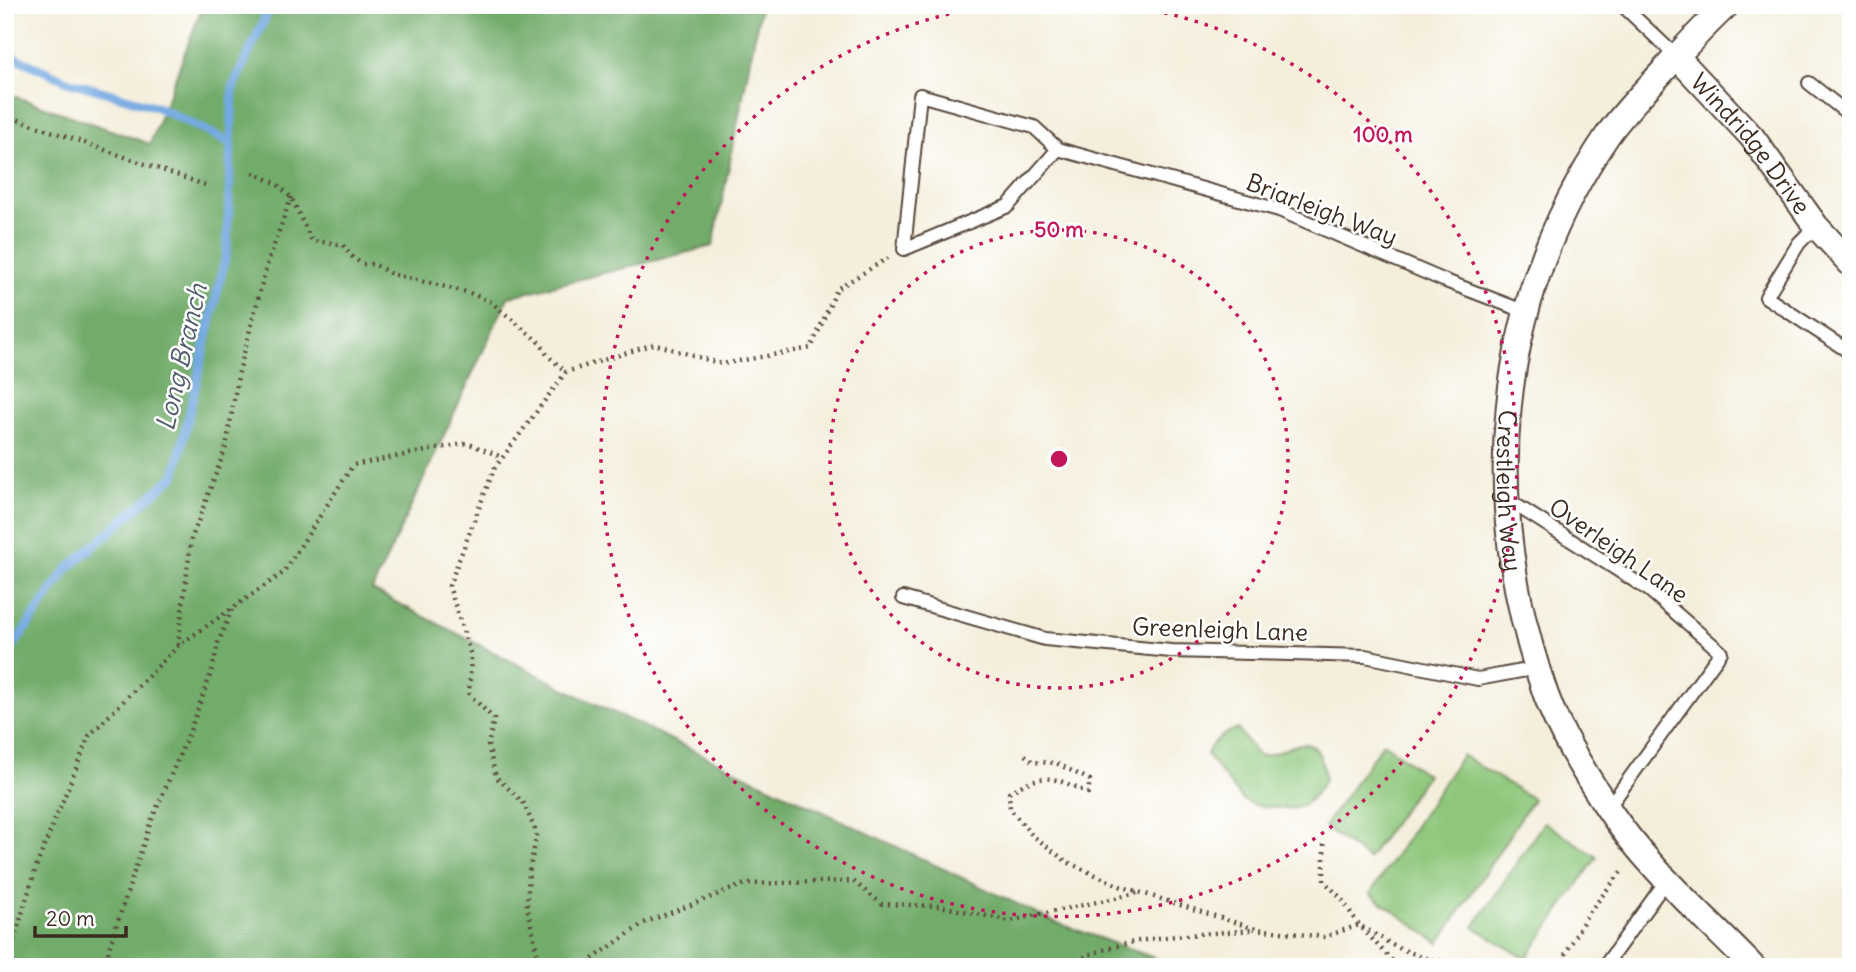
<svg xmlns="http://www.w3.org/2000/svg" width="1856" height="972" viewBox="0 0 1856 972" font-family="Delius,sans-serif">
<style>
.green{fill:#8ec77b;stroke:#64784c;stroke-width:2}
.forest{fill:#72ac6b;stroke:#566b44;stroke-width:2}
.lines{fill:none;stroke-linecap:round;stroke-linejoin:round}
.stream{stroke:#72a8e0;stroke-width:9}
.lane-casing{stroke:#57473a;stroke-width:16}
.street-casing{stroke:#57473a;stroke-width:28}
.path{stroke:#57473a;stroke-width:4.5;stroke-dasharray:2 5;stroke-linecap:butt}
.lane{stroke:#fff;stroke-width:12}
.street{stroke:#fff;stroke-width:24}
.ring{fill:none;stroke:#c2185b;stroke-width:3.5;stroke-dasharray:3.5 7}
.labels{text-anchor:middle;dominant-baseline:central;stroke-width:5;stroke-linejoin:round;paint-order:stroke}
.street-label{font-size:24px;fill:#3b2a1e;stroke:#fff}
.water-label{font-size:26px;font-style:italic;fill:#515c6c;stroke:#fff}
.centre{fill:#c2185b;stroke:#fff;stroke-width:3.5}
.ring-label{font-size:21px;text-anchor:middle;font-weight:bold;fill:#c2185b;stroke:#fff;stroke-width:5;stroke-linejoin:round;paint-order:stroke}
</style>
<rect width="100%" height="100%" fill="#fff"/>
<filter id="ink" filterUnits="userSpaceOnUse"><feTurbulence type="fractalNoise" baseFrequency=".0143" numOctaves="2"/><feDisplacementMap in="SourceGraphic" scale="14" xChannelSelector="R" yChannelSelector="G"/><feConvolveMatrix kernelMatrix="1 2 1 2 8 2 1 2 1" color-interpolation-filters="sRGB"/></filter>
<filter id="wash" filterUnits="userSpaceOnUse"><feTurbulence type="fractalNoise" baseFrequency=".00686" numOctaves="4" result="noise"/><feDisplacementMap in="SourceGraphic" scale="28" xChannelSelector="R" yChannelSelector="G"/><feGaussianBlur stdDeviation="1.57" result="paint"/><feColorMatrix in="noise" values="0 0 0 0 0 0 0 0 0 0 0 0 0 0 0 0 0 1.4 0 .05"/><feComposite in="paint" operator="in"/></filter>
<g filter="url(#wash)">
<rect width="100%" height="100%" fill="#f4eedb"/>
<g class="green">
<path d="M1238 729 1258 756C1290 756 1318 716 1325 780 1306 808 1302 811 1269 807 1258 806 1250 805 1242 799L1207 755C1211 741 1225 732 1238 729Z"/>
<path d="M1383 743 1427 775 1368 859 1324 827Z"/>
<path d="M1462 755 1533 799 1439 943 1370 894Z"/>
<path d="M1544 822 1597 857 1526 959 1474 927Z"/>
</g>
<path class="forest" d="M203 5H761L713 246 508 297 372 590 581 697 1055 922 1179 967H5V93L150 144Z"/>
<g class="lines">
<g class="stream">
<path d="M5 53 67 81 157 107 231 143"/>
<path d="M5 658 67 569 175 475 227 250 233 87 271 5"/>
</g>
</g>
</g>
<g filter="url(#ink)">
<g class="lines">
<defs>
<g id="lane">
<path d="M1622 5 1677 57"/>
<path d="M1809 83 1851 116"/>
<path d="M1058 149 1008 206 904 249 920 95 1034 127 1058 149 1279 210 1443 280 1526 312"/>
<path d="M1816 226 1799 243 1766 297 1851 353"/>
<path d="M1508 500 1649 590 1721 652 1608 808"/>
<path d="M903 598 1045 639 1171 651 1365 656 1478 679 1538 668"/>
<path d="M1604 967 1666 881"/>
</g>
<g id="street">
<path id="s1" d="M1727 5C1705 25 1685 47 1665 69 1645 91 1624 111 1607 136 1493 305 1479 506 1546 695 1560 734 1584 772 1607 807 1647 868 1703 915 1753 967"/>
<path id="s2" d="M1677 57 1752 137 1816 226 1851 264"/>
</g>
</defs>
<use href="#lane" class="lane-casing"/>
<use href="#street" class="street-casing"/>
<g class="path">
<path d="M5 115 205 185"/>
<path d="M253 173 276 183 291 197 312 241 342 244 351 256 362 264H374L391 274 467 292 491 302 541 344 547 355 566 372"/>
<path d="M178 645 191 540 226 447 238 376 266 268 291 197"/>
<path d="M1025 755 1033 762 1056 763 1090 780 1088 793C1054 777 1043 771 1009 793L1010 809 1032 835 1067 862 1120 886 1256 929 1324 937 1359 925 1396 947 1425 958 1475 967"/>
<path d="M1324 844V881L1341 898 1359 925 1398 967"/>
<path d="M6 967 36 867 89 736 178 646 283 573 353 465 467 443 502 457"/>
<path d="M106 967 109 948 150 824 191 728 212 670 218 643 232 609"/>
<path d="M540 967 527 906 529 872 537 834 523 802 496 777 488 745 494 719 469 694 471 656 449 586 494 469 566 372 654 344 722 364 811 348 837 289 888 258"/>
<path d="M581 967 644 923 745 884 853 881 882 904 940 906 1010 921 1138 893"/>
<path d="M1065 967C1121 934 1189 936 1252 930"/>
<path d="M1558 967 1587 915 1621 872"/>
</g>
<use href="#lane" class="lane"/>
<use href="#street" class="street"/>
</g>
</g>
<g class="ring">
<circle cx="1059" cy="459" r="229"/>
<path d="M1123 5A458 458 0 1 1 995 5"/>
</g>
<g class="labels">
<g class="street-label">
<text stroke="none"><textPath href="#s2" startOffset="114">Windridge Drive</textPath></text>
<text transform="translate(1322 209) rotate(21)">Briarleigh Way</text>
<text stroke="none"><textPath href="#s1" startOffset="553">Crestleigh Way</textPath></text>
<text transform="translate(1619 550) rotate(35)">Overleigh Lane</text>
<text transform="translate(1220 629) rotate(2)">Greenleigh Lane</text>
</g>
<g class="water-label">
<text transform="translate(181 357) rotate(-77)">Long Branch</text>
</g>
</g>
<circle cx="1059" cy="459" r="10" class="centre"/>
<g class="ring-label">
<text x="1383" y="142">100 m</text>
<text x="1059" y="237">50 m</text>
</g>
<rect width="1856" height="972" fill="none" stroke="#fff" stroke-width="28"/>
<path d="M35 926v10h91v-10" fill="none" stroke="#3b2a1e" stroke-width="3.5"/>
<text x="46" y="926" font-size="21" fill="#3b2a1e" stroke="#ffffff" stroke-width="5" paint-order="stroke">20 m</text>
</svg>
